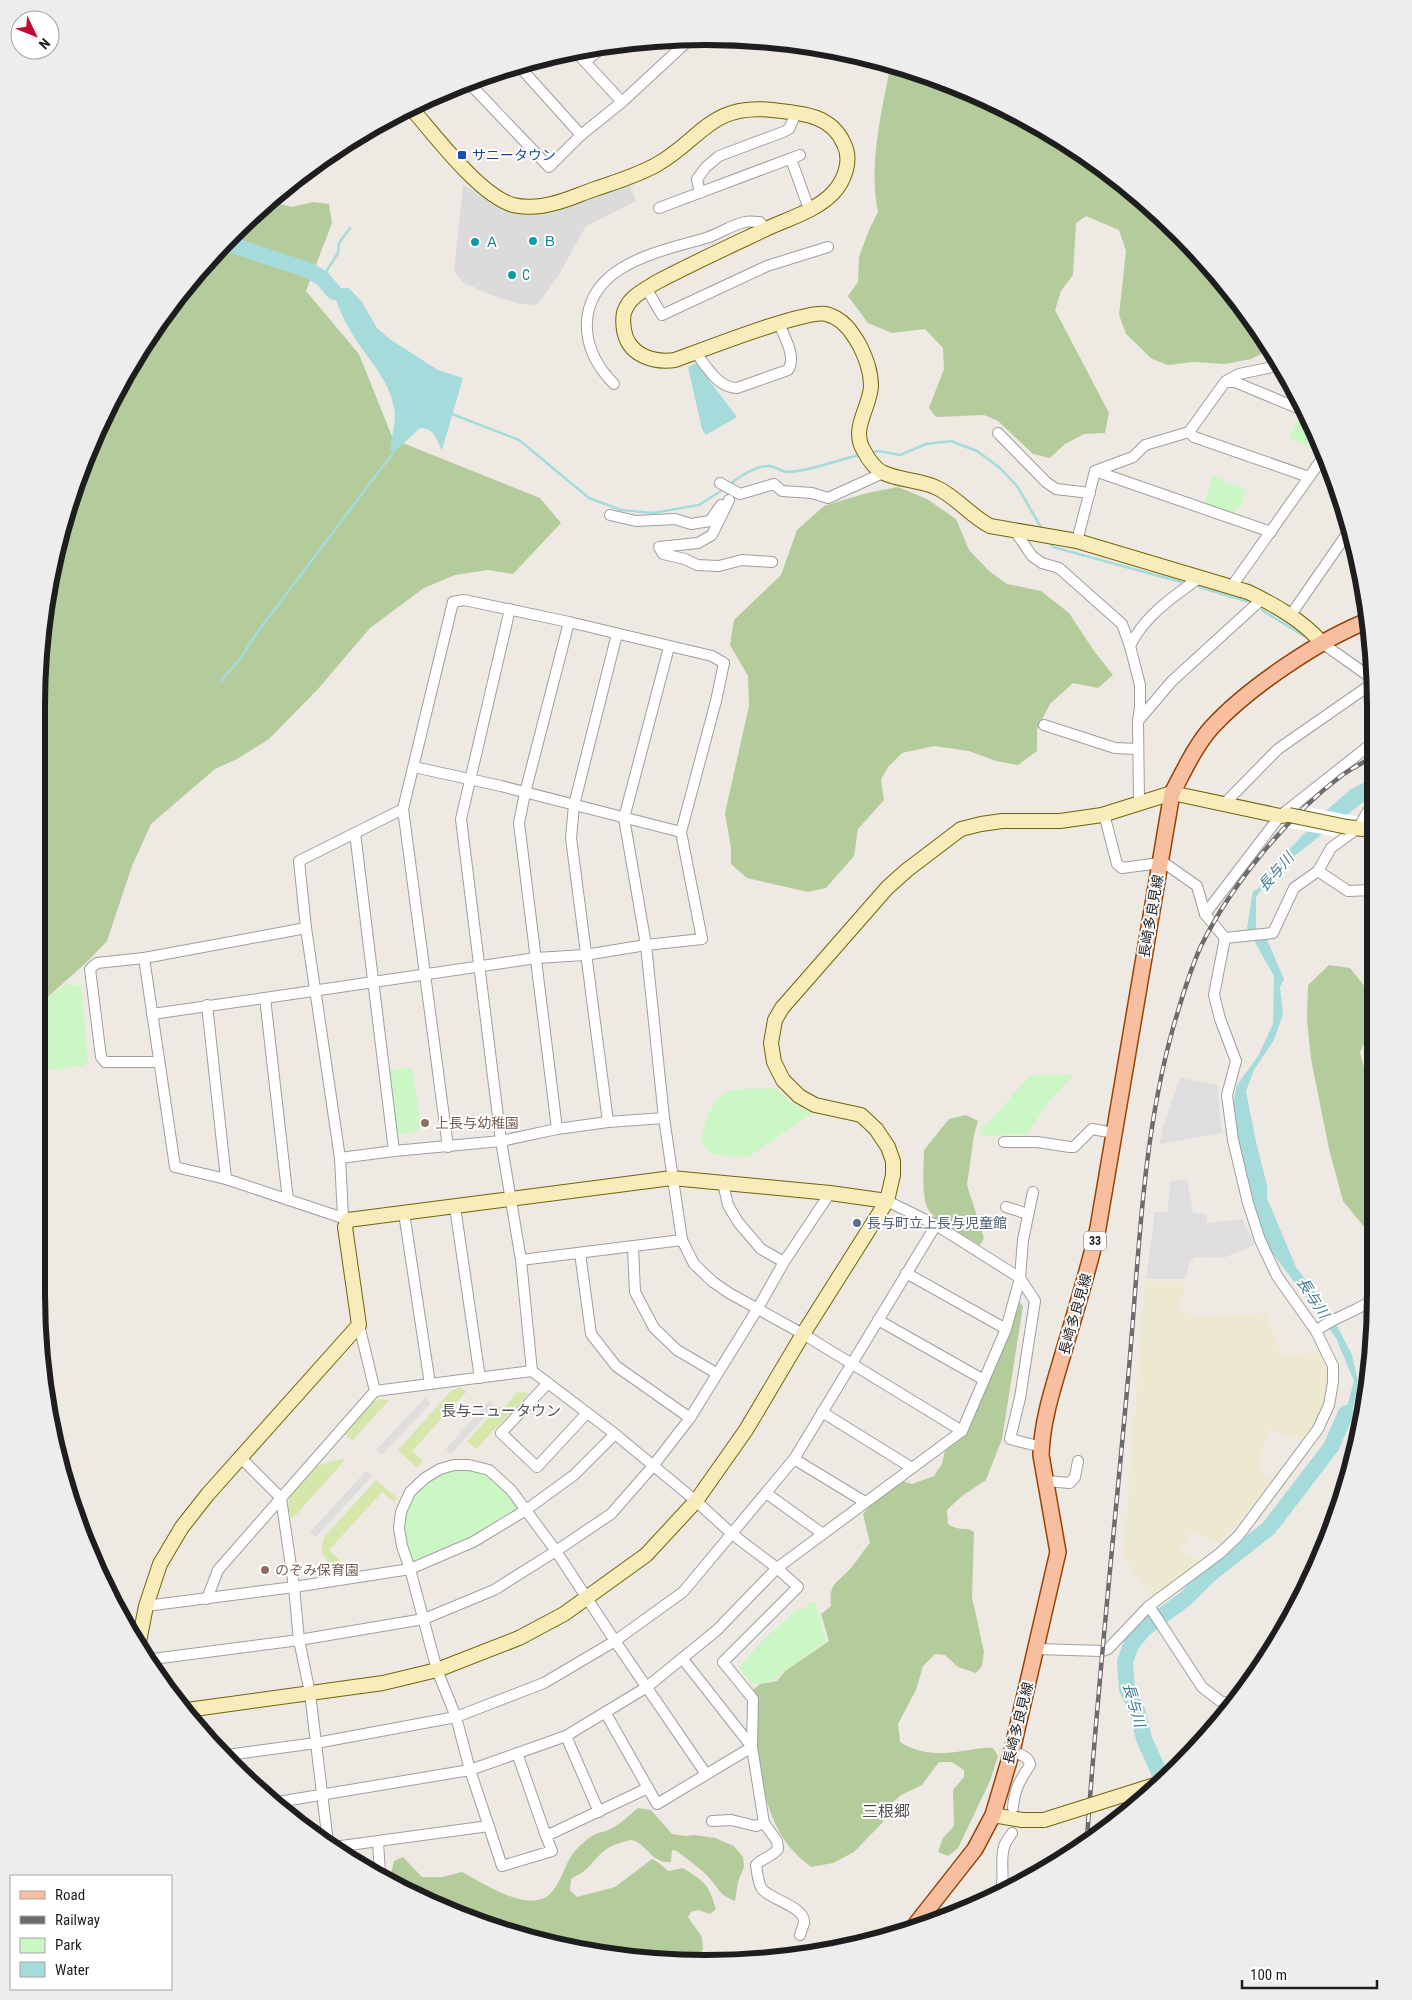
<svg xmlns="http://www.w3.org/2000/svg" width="1412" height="2000" viewBox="0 0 1412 2000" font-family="'Roboto Condensed','Noto Sans JP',sans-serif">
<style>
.residential{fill:#dcdbdb}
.farmland{fill:#ede9d0}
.grass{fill:#d6e7ac}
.forest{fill:#b4cc9b}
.park{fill:#caf7c3}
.parking{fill:#dedede}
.water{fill:#a6dbdb}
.pier{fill:#fff}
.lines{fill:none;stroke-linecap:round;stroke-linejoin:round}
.stream{stroke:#a6dbdb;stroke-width:2.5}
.river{stroke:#a6dbdb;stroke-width:16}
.street-casing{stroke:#9f9f9f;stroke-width:12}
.secondary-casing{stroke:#716509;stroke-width:16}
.primary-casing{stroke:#934406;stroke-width:18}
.street{stroke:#fff;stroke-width:10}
.secondary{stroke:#f7ecba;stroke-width:14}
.primary{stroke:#f8bea0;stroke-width:15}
.rail-casing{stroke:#6c6c6c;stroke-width:4.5}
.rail{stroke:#fff;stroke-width:2.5;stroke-dasharray:8;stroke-linecap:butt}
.secondary-bridge-casing{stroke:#716509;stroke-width:16;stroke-linecap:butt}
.secondary-bridge{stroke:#f7ecba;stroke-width:14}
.transit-dot{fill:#1a4fb4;stroke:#fff;stroke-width:2}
.culture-dot{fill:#0f9aa8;stroke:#fff;stroke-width:2}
.education-dot{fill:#8d6e63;stroke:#fff;stroke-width:2}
.service-dot{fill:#5c6f8a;stroke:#fff;stroke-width:2}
.labels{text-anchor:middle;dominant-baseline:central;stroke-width:4;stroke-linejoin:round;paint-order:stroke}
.shield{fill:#fff;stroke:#626262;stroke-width:1}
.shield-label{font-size:12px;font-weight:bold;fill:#1e1e1e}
.transit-label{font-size:14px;fill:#164399;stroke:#fff;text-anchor:start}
.culture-label{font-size:14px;fill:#0d838f;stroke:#fff;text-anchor:start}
.street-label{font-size:14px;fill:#1e1e1e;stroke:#fff}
.education-label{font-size:14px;fill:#785e54;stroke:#fff;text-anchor:start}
.service-label{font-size:14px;fill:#4e5e75;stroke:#fff;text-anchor:start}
.water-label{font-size:15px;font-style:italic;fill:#457e93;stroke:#fff}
.neighbourhood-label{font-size:15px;fill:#515151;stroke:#fff}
.quarter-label{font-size:16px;fill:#515151;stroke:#fff}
.rim{fill:none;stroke:#1e1e1e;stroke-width:6}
</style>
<rect width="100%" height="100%" fill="#efe9e4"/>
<path class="residential" d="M629 183 636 201 586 226 557 278 537 305 520 304 496 297 462 282 454 271 463 185 515 210Z"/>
<path class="farmland" d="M1145 1281H1180L1187 1287 1178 1308 1193 1317 1266 1313 1282 1355 1322 1353 1327 1372 1328 1387 1324 1404 1306 1442 1269 1430 1261 1456V1467L1262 1471 1273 1481 1237 1525 1217 1544 1191 1531 1180 1551 1201 1561 1152 1599 1123 1557Z"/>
<g class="grass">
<path d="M461 1387 466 1392 412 1451 423 1461 417 1468 398 1450 451 1391Z"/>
<path d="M516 1392 529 1393 476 1449 467 1441 499 1406 504 1409Z"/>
<path d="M379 1399 389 1400 352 1441 343 1432 369 1403Z"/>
<path d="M346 1459 292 1519 288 1508 290 1496 313 1468 331 1461Z"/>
<path d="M376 1480 397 1498 394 1502 382 1492 329 1550 348 1568 341 1576 331 1567 321 1551 324 1537Z"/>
</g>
<g class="forest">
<path d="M891 64 1002 105 1113 174 1209 264 1267 351 1251 359 1225 364 1193 362 1168 365 1152 359 1126 334 1119 315 1126 251 1119 230 1086 216 1076 223 1073 275 1061 291 1055 310 1109 413 1105 433 1084 434 1065 444 1050 458 1033 454 998 421 984 415 936 417 929 408 944 369 943 348 925 329 892 333 868 323 848 296 858 282 859 257 869 230 878 212C868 168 882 108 891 64Z"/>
<path d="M268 200 291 207 314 202 329 204 332 223 306 291 359 354 393 439 540 498 561 523 513 574 488 570 455 575 424 588 370 628 318 689 269 739 237 759 215 769 151 824 132 866 107 941 89 960 40 1004 36 1005V706L49 575 87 450 126 371 175 298Z"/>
<path d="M898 487 927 499 956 519 969 550 989 571 1007 584 1041 591 1069 613 1094 651 1113 675 1098 688 1073 683 1050 704 1037 729V751L1018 765 996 761 969 751 934 746 902 753 889 766 881 779 884 800 858 829 854 856 826 888 808 892 747 878 731 864V848L725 813 749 706 748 676 730 645 734 620 781 575 797 530 824 506 867 493Z"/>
<path d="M1329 965 1350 968 1369 992 1372 1005V1027L1360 1052 1373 1105 1374 1239 1343 1201 1329 1149 1311 1059 1307 1020 1308 985Z"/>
<path d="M966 1115 978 1121 974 1135 967 1185 984 1238 980 1245C967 1237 935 1222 928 1209 921 1195 924 1165 924 1150L949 1119Z"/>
<path d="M1017 1300 1023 1306 1002 1439 995 1457 986 1480 962 1496 947 1510 948 1524C960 1532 966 1526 974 1532L972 1597 984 1652 982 1666 976 1673 958 1667 945 1655 935 1654 923 1666 916 1690 898 1724 900 1742C919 1754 940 1755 962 1751 973 1750 981 1747 993 1748L998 1756 990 1781 958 1848 948 1856 938 1852 943 1838 954 1826 953 1790 964 1777V1770L952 1762H939L922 1785 901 1795 886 1808 883 1822 854 1852 833 1863 811 1867C778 1842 768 1813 761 1774 759 1765 756 1756 756 1747 756 1726 760 1710 753 1690L760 1684 777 1681 785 1671 829 1641 821 1614 831 1606C829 1583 836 1584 850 1569 857 1561 863 1551 870 1543L863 1514 870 1506 902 1481 912 1484 934 1476 942 1464 945 1451 954 1443Z"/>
<path d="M638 1808 651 1810 672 1834 685 1836 694 1835 715 1838 734 1846 743 1857 744 1867 738 1882 735 1901C719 1894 721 1892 711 1880 702 1869 688 1860 677 1851L672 1850 671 1862C652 1865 646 1842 631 1840 627 1840 621 1843 617 1844 601 1849 596 1861 584 1871 581 1874 575 1876 571 1879L570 1890 577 1897 615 1887 652 1859 659 1863 668 1871 683 1868C706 1883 708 1883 716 1909L710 1914 698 1910 691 1912 688 1917 702 1937 703 1949 694 1963 619 1958 585 1949 577 1940 565 1938H545L449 1913 393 1885 391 1873 394 1861 403 1857 422 1877H442L462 1872C483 1883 528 1914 550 1894 562 1882 564 1864 575 1851 580 1845 589 1837 596 1834 600 1832 606 1832 610 1829 620 1825 629 1815 638 1808Z"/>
</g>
<g class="park">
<path d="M1300 416 1311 420 1322 450 1321 452 1289 438Z"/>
<path d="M1213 476 1246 490 1242 503 1235 513 1204 504Z"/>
<path d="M66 984 81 986 88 1061 83 1066 50 1070 36 1057V1007Z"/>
<path d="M412 1068 421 1127 417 1128V1132L395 1135 388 1070Z"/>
<path d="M1031 1075H1073L1045 1106 1028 1134 979 1136 981 1130Z"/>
<path d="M776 1088 792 1103 812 1113 750 1156 736 1157 711 1154 701 1142C703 1126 712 1098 728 1091 736 1088 766 1089 776 1088Z"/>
<path d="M454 1469C490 1472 495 1478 517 1505L515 1512 445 1550 413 1563 403 1537 406 1506 415 1492 428 1479Z"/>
<path d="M810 1602H815L826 1641 770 1682 756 1684 751 1683 739 1667 760 1643 796 1610 804 1609Z"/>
</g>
<g class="parking">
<path d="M1180 1078 1218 1085 1220 1121 1223 1133 1160 1144 1163 1127Z"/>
<path d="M1187 1180 1193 1213 1206 1214 1207 1223 1242 1219 1255 1245 1223 1258 1195 1257 1189 1263 1185 1279H1146L1155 1212H1167L1171 1181Z"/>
<path d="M425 1398 431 1403 382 1455 376 1450Z"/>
<path d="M489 1401 495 1406 451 1454 446 1449Z"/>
<path d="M366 1471 372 1476 316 1537 310 1532Z"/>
</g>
<g class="water">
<path d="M338 288H349L362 302 377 328 391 340 438 370 463 378 442 450C435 438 436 429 420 428L393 453 390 450C391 436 397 423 394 408 390 385 376 368 363 350 350 332 339 313 334 292Z"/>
<path d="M696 363 737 417 706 435 702 429 688 367Z"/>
<path d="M1371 779V796L1279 868 1256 897V929L1265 935 1284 979 1280 987 1283 1014 1274 1040 1254 1070 1246 1091 1256 1142 1267 1185V1198L1296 1267 1331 1314 1352 1355 1358 1381 1355 1400 1351 1415 1335 1435 1348 1403 1354 1381 1336 1338 1268 1247 1248 1190 1232 1108 1237 1085 1258 1056 1273 1024 1274 976 1247 928 1253 891 1258 889 1274 865 1328 809 1351 789Z"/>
</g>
<path class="pier" d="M1299 805 1358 817 1339 837 1278 826Z"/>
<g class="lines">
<g class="stream">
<path d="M322 278 338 253 339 243 350 228"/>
<path d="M452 414 519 440 589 498 621 510 653 513 699 505 724 489"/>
<path d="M870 453 878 451 900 455 926 444 951 441 977 451 1000 468 1017 486 1042 529"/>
<path d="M729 485C739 477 756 465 770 466 776 467 782 472 788 472 812 471 836 460 860 455"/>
<path d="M1050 543 1053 547 1181 582"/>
<path d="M1199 587 1249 602"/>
<path d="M1262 610 1304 636"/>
<path d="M221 681 240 659 259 630 393 453"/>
</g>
<g class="river">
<path d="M226 243 308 270 322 278 334 292"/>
<path d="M1163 1781 1144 1739 1138 1713 1127 1689 1125 1662 1131 1645 1144 1629 1185 1599 1208 1576 1269 1528 1331 1447 1346 1413"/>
</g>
<defs>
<g id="street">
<path d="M576 52 622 102"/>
<path d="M585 62 605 45"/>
<path d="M518 65 581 135"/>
<path d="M468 82 549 167 581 135 622 102 689 40"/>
<path d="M791 159 809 209"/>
<path d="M700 193 697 179 706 167 719 156 783 132 789 129 796 113"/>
<path d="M659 208 800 155"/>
<path d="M646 288 662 315 767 266 828 247"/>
<path d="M696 353C707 367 718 388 737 388L788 370C797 357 784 337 779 323"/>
<path d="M1226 381 1239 374 1277 366"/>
<path d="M614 384C599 369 589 352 587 331 583 265 658 252 706 238 719 234 731 225 745 222 749 221 755 222 760 222L765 229"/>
<path d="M1307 412 1235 382H1225L1189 432 1194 437 1309 477"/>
<path d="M998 433 1046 482 1056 489 1090 493"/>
<path d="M1095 471 1133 457 1145 445 1189 432"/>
<path d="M720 483 740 494 774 484 782 491 812 493 828 498 883 473"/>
<path d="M729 500 712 535 698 543 659 547 663 554 685 559 697 565 719 566 742 560 772 562"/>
<path d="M610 515 636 521 675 519 691 524 710 521 721 505"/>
<path d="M1015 531 1032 556 1042 563 1059 568 1122 624 1130 646 1140 685V707L1138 722 1139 802"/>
<path d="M1077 541 1095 471 1271 532"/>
<path d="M1232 586 1324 456"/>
<path d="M1365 594 1361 600 1368 620"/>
<path d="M510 609 461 819 501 1141 521 1260 532 1371"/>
<path d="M1290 616 1351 528"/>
<path d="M1322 643 1370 677"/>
<path d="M1130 646C1144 616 1173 597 1199 578"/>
<path d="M669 647 624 818 646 945 664 1118 682 1240 694 1264 713 1282 729 1293 803 1334 962 1431"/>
<path d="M1138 721 1172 681 1262 599"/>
<path d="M1044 725 1115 748 1138 749"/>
<path d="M414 767 501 786 681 832"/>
<path d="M1225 803 1278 749 1370 685"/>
<path d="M1104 814 1117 864 1122 868 1160 863"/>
<path d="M355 833 394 1151"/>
<path d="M1160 860 1197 886 1205 914 1225 938"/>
<path d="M1318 871 1331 848 1358 828 1368 811 1371 810"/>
<path d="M1205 914 1280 816 1371 744"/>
<path d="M1225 938 1273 933 1294 888 1318 871 1348 891 1372 890"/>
<path d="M144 958 175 1167 226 1179 346 1219"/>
<path d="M265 998 536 958 585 955 646 945 702 939 681 832 716 701 724 663 712 656 569 622 464 600 453 602 403 809 448 1147"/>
<path d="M207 1005 226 1179"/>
<path d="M152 1014 265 998 288 1200"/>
<path d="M158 1062H105L101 1057 90 969 97 963 144 958 306 928"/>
<path d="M608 1122 571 838 574 805 617 634"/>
<path d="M557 1129 519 823 525 793 569 622"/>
<path d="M1004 1142H1037L1070 1147H1074L1092 1129 1114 1133"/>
<path d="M340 1158 394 1151 501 1141 557 1129 608 1122 664 1118"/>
<path d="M723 1183 728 1205 738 1222 761 1249 784 1262"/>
<path d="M1033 1192 1023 1240 1020 1278 1035 1301 1020 1398 1010 1439 1042 1447"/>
<path d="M455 1207 480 1378"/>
<path d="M1006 1207 1028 1214"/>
<path d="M404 1213 430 1384"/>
<path d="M343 1217 340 1158 306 928 299 861 403 809"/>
<path d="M633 1248 635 1292 654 1328 677 1350 716 1373"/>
<path d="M580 1253 591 1334 616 1366 690 1418"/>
<path d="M521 1260 682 1240"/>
<path d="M906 1273 1006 1329"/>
<path d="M878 1320 984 1380"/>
<path d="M359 1325 375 1391"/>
<path d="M1316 1331C1333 1317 1356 1312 1374 1299"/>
<path d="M548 1383 501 1433 537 1467 587 1413"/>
<path d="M822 1412 912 1468"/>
<path d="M241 1458 281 1498 294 1587 299 1640 310 1693 328 1843"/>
<path d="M794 1459 865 1502"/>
<path d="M1046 1481 1070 1483 1075 1477 1078 1461"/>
<path d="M766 1493 823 1534"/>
<path d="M207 1599 218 1570 375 1391 532 1371 615 1434 696 1501 732 1534 777 1568 798 1587 723 1662 753 1699 752 1747 657 1804 648 1788 546 1836 552 1851 502 1866 470 1770 456 1717 437 1670 410 1569 402 1546 399 1528 401 1512 410 1492 425 1478 440 1469 454 1465H469L489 1470 511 1490 556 1551 615 1641 706 1774"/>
<path d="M146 1606 294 1587 410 1569 473 1542 526 1510 574 1475 615 1434"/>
<path d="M1149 1606 1202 1687 1220 1701 1234 1705"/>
<path d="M1037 1649 1102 1651 1108 1649 1149 1606 1219 1554 1239 1535 1318 1429 1329 1405 1333 1382V1366L1316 1331 1277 1276 1260 1240 1248 1203 1233 1140 1227 1095 1236 1061 1220 1019 1214 995 1225 938"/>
<path d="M682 1658 752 1747 764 1823 777 1841 778 1849C772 1857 762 1858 756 1865 757 1872 758 1883 762 1889 771 1900 806 1907 804 1923 803 1927 801 1931 800 1935"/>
<path d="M145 1660 299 1640 424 1619 494 1590 556 1551 611 1514 653 1466 690 1418 758 1308 784 1262 830 1193"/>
<path d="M605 1712 648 1788"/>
<path d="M566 1736 599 1812"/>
<path d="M1012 1751C1020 1755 1029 1756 1030 1765 1020 1780 1014 1790 1013 1808"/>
<path d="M517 1753 546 1836"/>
<path d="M227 1755 316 1743 456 1717 544 1683 615 1641 683 1592 794 1459 936 1225"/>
<path d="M272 1803 470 1770 566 1736 647 1687 717 1630 777 1568 962 1431 1006 1329 1020 1278 936 1225 887 1201"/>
<path d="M712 1821 731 1820 756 1826 764 1823"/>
<path d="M334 1847 489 1826"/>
<path d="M372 1875 380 1873 378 1842"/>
<path d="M998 1896C1007 1880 999 1864 1004 1847 1005 1842 1009 1838 1012 1833"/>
</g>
<g id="secondary">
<path d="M411 108C435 135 479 195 513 205 524 208 540 207 551 204 566 201 580 194 595 189 615 182 636 176 656 165 701 140 710 103 772 110 800 113 831 114 844 144 852 160 845 180 833 193 816 211 787 219 766 229 728 247 691 264 655 283 645 290 631 296 626 308 622 314 623 323 624 330 628 355 653 363 675 360 700 351 806 309 826 314 843 318 852 332 860 346 866 359 871 371 871 386 870 408 850 429 864 451 868 459 876 470 884 473 898 480 920 480 935 487 956 496 969 515 990 526L1077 541 1248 592C1275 605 1302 620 1322 643"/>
<path d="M1347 827 1371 830"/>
<path d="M138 1647 146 1606 160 1564 182 1527 208 1494 359 1325 345 1227 348 1220 672 1178 830 1193 887 1201"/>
<path d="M187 1710 383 1683 437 1670 519 1638 564 1614 646 1555 696 1501 746 1430 803 1334 887 1201 893 1175V1161L888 1147 876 1129 861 1115 815 1105 799 1096 783 1080 774 1062 771 1043 775 1020 782 1008 887 888 907 870 961 829 981 824 1002 821H1060L1102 815 1172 793 1280 816 1289 815"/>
<path d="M993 1815 1022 1820H1044"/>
</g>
<path id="primary" d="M916 1924 975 1849 993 1815 1012 1751 1058 1552 1041 1455C1042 1418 1055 1382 1065 1347 1077 1307 1089 1268 1098 1228L1172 793C1184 771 1195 746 1212 727 1248 688 1320 639 1370 620"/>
</defs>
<use href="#street" class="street-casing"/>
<use href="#secondary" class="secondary-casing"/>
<use href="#primary" class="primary-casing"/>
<use href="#street" class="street"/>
<use href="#secondary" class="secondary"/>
<use href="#primary" class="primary"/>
<defs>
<path id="rail" d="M1087 1838C1098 1681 1115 1525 1129 1368 1139 1255 1142 1139 1173 1028 1181 1001 1189 972 1201 946 1231 885 1287 817 1341 776 1350 769 1361 764 1371 758"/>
</defs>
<use href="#rail" class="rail-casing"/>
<use href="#rail" class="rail"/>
<defs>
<g id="secondary-bridge">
<path d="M1289 815 1347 827"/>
<path d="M1044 1820 1161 1783"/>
</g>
</defs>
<use href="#secondary-bridge" class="secondary-bridge-casing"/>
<use href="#secondary-bridge" class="secondary-bridge"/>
</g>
<rect class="transit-dot" x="457" y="150" width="10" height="10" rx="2.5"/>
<g class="culture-dot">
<circle cx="533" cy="241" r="5"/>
<circle cx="475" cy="242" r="5"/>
<circle cx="512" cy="275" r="5"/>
</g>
<g class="education-dot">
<circle cx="425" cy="1123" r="5"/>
<circle cx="265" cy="1570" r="5"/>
</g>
<circle class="service-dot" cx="857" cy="1223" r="5"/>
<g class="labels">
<rect class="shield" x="1084" y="1231.5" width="22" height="19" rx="4"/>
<g class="shield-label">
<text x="1095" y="1241">33</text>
</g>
<g class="transit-label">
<text x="472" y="155">サニータウン</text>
</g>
<g class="culture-label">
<text x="543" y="241">Ｂ</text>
<text x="485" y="242">Ａ</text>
<text x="522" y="275">C</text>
</g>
<g class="street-label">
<text transform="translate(1151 916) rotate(-80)">長崎多良見線</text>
<text transform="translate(1075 1314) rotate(-74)">長崎多良見線</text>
<text transform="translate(1018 1723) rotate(-76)">長崎多良見線</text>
</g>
<g class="education-label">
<text x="435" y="1123">上長与幼稚園</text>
<text x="275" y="1570">のぞみ保育園</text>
</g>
<g class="service-label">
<text x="867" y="1223">長与町立上長与児童館</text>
</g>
<g class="water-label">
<text transform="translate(1276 872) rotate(-49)">長与川</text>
<text transform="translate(1313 1298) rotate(57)">長与川</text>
<text transform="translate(1134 1705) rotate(74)">長与川</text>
</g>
<g class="neighbourhood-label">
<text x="501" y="1411">長与ニュータウン</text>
</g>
<g class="quarter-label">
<text x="886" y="1811">三根郷</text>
</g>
</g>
<path d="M0 0H1412V2000H0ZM706 45H706A661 661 0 0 1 1367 706V1294A661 661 0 0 1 706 1955H706A661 661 0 0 1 45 1294V706A661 661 0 0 1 706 45Z" fill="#ededed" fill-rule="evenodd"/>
<path class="rim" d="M706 45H706A661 661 0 0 1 1367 706V1294A661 661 0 0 1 706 1955H706A661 661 0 0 1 45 1294V706A661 661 0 0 1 706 45Z"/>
<rect x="10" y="1875" width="162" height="115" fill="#ffffff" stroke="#a5a5a5"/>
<rect x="20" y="1891" width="25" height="8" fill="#f8bea0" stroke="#a5a5a5"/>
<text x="55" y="1900" font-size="15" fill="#1e1e1e">Road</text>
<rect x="20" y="1916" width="25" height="8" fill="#6c6c6c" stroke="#a5a5a5"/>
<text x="55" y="1925" font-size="15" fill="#1e1e1e">Railway</text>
<rect x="20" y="1938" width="25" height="15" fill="#caf7c3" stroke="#a5a5a5"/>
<text x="55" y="1950" font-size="15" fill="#1e1e1e">Park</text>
<rect x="20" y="1962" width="25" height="15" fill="#a6dbdb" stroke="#a5a5a5"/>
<text x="55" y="1975" font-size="15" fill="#1e1e1e">Water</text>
<g transform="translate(35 35) rotate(133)"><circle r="24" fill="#ffffff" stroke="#a5a5a5"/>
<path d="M0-4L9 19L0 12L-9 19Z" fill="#c50732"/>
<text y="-8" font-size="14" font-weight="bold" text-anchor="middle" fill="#1e1e1e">N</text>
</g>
<path d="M1242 1980v8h135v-8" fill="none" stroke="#1e1e1e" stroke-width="2.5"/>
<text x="1250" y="1980" font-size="15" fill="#1e1e1e" stroke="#ffffff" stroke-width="4" paint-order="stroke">100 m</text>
</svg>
